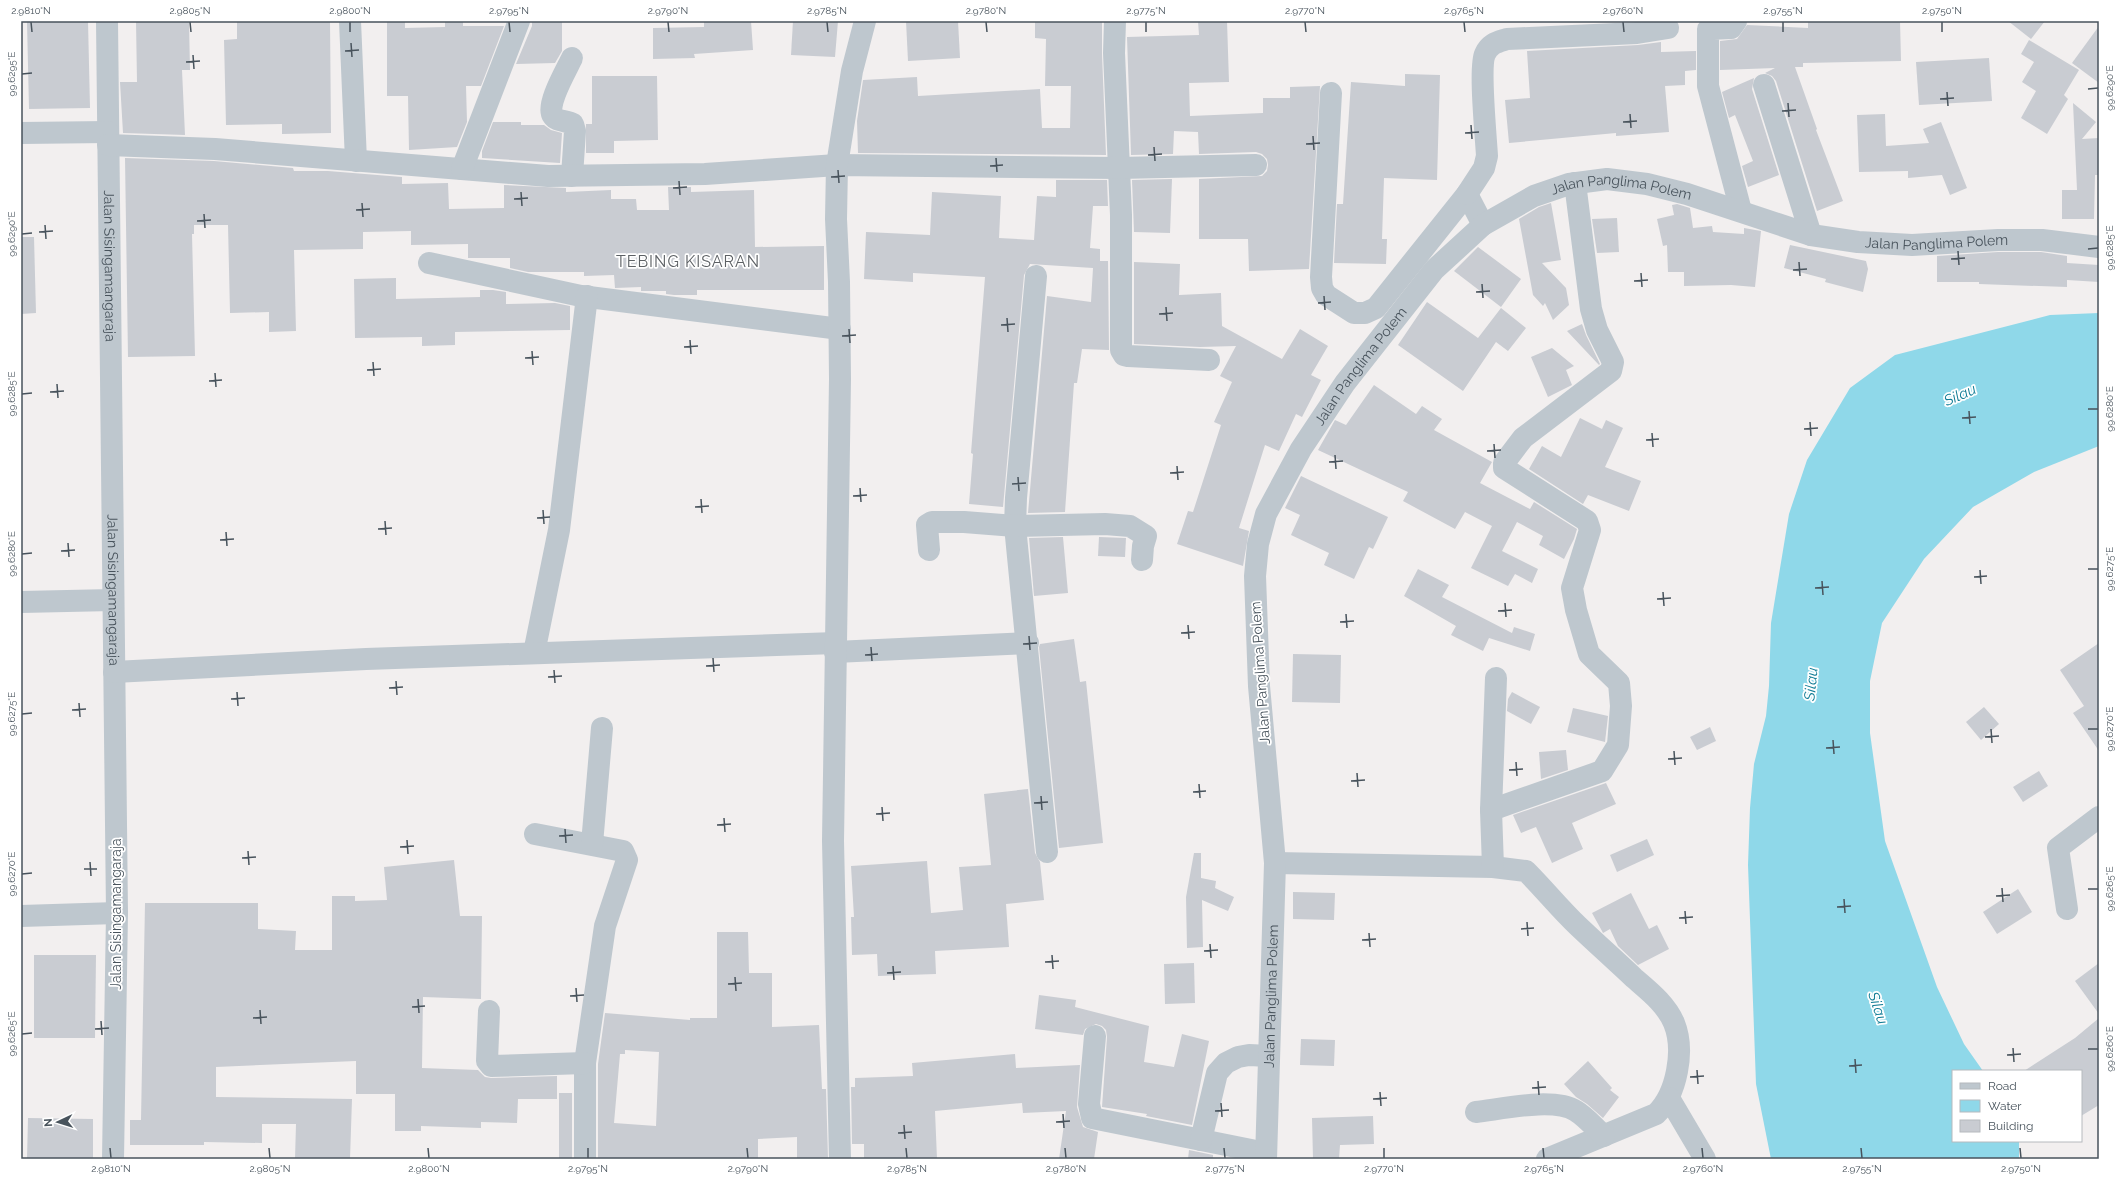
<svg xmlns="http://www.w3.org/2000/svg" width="2120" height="1180" viewBox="0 0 2120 1180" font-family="Raleway,sans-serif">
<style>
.water{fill:#8fd8e9}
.building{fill:#c9ccd2;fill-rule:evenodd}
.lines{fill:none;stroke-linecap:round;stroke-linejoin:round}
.minor{stroke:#bec7ce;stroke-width:22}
.ticks{fill:none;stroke:#48535c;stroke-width:1.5}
.labels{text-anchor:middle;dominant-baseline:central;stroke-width:3.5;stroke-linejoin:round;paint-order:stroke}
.street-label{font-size:14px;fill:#48535c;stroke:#fff}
.water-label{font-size:15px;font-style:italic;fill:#127d96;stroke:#fff}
.quarter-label{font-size:16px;letter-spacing:1px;fill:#5c6064;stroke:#fff}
.neatline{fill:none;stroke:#48535c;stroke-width:1.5}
.ticks-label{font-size:10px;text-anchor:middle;fill:#48535c}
</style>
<rect width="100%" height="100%" fill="#f2efef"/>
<path class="water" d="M2099 313V446L2034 472 1973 507 1924 559 1882 623 1870 681V733L1885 841 1937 987 1964 1044 1983 1071H1953V1141H2019V1159H1771L1756 1084 1748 865 1750 808 1754 764 1766 716 1769 686 1771 623 1789 514 1807 460 1850 388 1895 355 2050 315Z"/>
<g class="building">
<path d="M88 21 90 108 29 109 27 22Z"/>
<path d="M136 21H189L190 70H182L185 135 123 133 120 82H137Z"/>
<path d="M237 21H330L331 133 282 134V124L226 125 224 40 237 39Z"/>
<path d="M387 21H405V28L445 27V21H463V26H504L481 86H466L467 122 457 147 409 150 408 96H387Z"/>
<path d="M532 21H562V51L555 63 516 64 532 26Z"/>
<path d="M704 21H751L753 50 694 54 695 58 653 59V28L704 27Z"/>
<path d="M793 21H838L835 57 791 55Z"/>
<path d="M906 21H958L960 58 908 61Z"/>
<path d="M1035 21H1102V54L1106 155 858 153 857 121 863 80 917 77 918 96 1040 89 1042 128H1070L1071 86H1045L1046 39 1035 38Z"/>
<path d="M1198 21H1227L1229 82 1189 83 1190 116 1263 113V98H1290V87L1320 86 1309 269 1249 271 1248 239H1199V179L1262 176 1267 171 1268 165 1267 159 1262 154 1256 152 1199 154 1198 132 1174 131 1173 154 1131 155 1127 37 1199 35Z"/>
<path d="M1808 21H1900L1901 61 1803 63V67H1795L1817 129 1816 130 1843 201 1817 211 1776 81 1772 76 1765 73 1775 68 1720 70V41L1737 39 1747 25 1808 28Z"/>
<path d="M2008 21H2045L2031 39Z"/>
<path d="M2099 26V83L2072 63Z"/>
<path d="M2029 40 2079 70 2064 95 2068 99 2047 134 2021 118 2036 91 2022 82 2034 62 2021 54Z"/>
<path d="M1661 42V52L1696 51V70L1685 71V85L1665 86 1669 132 1616 136V133L1509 143 1505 100 1530 98 1527 51 1638 45Z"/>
<path d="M1989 58 1992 101 1919 105 1916 62Z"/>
<path d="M1405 74 1440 75 1437 180 1384 178 1382 239H1387L1386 264 1334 263 1337 204H1343L1351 82 1405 86Z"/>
<path d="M592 76H657L658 140 614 141V153H586V124H592Z"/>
<path d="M1754 78 1752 89 1779 175 1748 187 1742 166 1753 161 1735 115 1729 118 1722 92Z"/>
<path d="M2073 103 2096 122 2082 139 2099 138V175H2095L2094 219H2062V190H2077Z"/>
<path d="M1885 114 1886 146 1929 143 1923 129 1941 122 1967 188 1950 195 1942 175 1908 178V171L1859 172 1857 115Z"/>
<path d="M493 122H521V125H544L551 130 562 133 560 163 482 158V151Z"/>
<path d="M125 158 214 161 293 168 294 171H328L402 177V184L448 183 449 209 504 208V185L566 188V192L611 190V199H636L637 210H669L668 187H691V192L754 190 755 247 824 246V290H697V295H674L666 294V291H641V287L615 288 614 275 584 276V272H528L510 268V258H468V244L411 245V231L363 232V249L294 250 296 331 269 332V312L230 313 228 225H194V234H192L195 356 128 357Z"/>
<path d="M1172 179 1170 233 1134 232 1132 180Z"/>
<path d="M1056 180H1107L1108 206H1093L1090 248 1100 249V261H1108L1109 350 1082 349 1077 383H1074L1065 512 1028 513 1047 296 1091 302 1093 268 1030 264 1024 275 1003 507 969 504 973 454 971 453 985 277 913 273V282L864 279 866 232 930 235 932 192 1001 196 999 238 1034 240 1037 196 1056 197Z"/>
<path d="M1551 203 1561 260 1542 263 1566 288 1569 305 1553 320 1545 303 1543 306 1533 295 1519 219 1539 207Z"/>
<path d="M1677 204 1690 208 1693 228 1712 226 1713 232 1744 234V228L1761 231 1755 287 1731 285 1684 286V272H1668L1667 245 1663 246 1657 219 1674 215 1672 205Z"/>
<path d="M1617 218 1619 252 1597 253 1592 219Z"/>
<path d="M21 237H34L36 313 21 314Z"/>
<path d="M1790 245 1866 261 1868 269 1863 292 1825 282 1826 279 1784 268Z"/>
<path d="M1478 247 1521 279 1501 307 1454 271Z"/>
<path d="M1998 252H2041L2067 256V263L2099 265V282L2067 280V287L1979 284V282H1937V256Z"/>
<path d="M1134 262 1180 264 1179 295 1221 293 1222 326 1282 359 1300 329 1328 346 1311 375 1321 380 1302 417 1296 414 1279 451 1265 445 1239 528 1249 531 1243 566 1177 544 1188 511 1193 512 1221 425 1214 422 1232 382 1220 376 1236 346 1200 347 1134 344Z"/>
<path d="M396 278V299L480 297V290H493L506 292V304L555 303 570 306V330L455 332V345L422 346V337L355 338 354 279Z"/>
<path d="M1427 302 1478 338 1501 308 1526 328 1508 351 1496 342 1463 391 1398 345Z"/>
<path d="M1582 324 1586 335 1600 364 1599 365 1567 331Z"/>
<path d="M1552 348 1574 366 1566 370 1572 385 1548 397 1531 357Z"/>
<path d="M1374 385 1416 414 1422 406 1442 419 1434 430 1492 462 1480 483 1530 509 1534 502 1577 529 1574 539 1564 559 1539 545 1543 536 1517 522 1502 551 1538 569 1532 583 1515 574 1508 586 1471 568 1492 526 1465 512 1455 529 1403 501 1408 492 1318 450 1335 420 1346 425Z"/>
<path d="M1580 418 1602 429 1606 420 1623 428 1605 467 1641 481 1629 511 1588 495 1583 504 1529 469 1542 446 1561 457Z"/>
<path d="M1301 476 1388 517 1373 549 1369 547 1354 579 1324 565 1329 553 1291 535 1300 515 1285 508Z"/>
<path d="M1063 537 1068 593 1034 596 1029 538Z"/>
<path d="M1099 537 1126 538 1125 557 1098 556Z"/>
<path d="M1418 569 1449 585 1442 597 1512 633 1514 627 1535 634 1530 651 1489 638 1483 651 1451 635 1456 626 1404 596Z"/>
<path d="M1074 639 1080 682 1086 681 1103 843 1059 848 1039 647 1040 644Z"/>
<path d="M2099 643V751L2073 713 2084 706 2060 670Z"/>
<path d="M1293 654 1341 655 1340 703 1292 702Z"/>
<path d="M1512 692 1540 707 1531 724 1507 711 1508 699Z"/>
<path d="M1984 707 1999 724 1981 740 1966 722Z"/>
<path d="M1573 708 1608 716 1605 742 1567 732Z"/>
<path d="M1710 727 1716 741 1697 750 1690 737Z"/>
<path d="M1566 750 1568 770 1541 779 1539 752Z"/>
<path d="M2039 771 2048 786 2023 802 2013 787Z"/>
<path d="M1606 783 1616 804 1572 823 1583 849 1552 863 1536 827 1521 833 1513 815Z"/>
<path d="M1028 789 1035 853 1040 862 1044 900 1006 904 1009 947 935 951 936 974 878 976 877 954 852 955 851 917H854L851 866 927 861 931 913 963 910 959 867 991 865 984 794Z"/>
<path d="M1647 839 1654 855 1617 872 1610 855Z"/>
<path d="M1194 853H1201V878L1216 881 1215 888 1234 897 1228 911 1202 900 1203 947 1187 948 1186 897Z"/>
<path d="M454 860 460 916H482L481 999 423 997 422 1068 478 1070 485 1077 491 1078 557 1076V1099H518L517 1123 481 1122V1128L421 1126V1131H395V1094H356V1061L216 1067V1097L352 1099 350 1159H295L296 1124H262V1143L204 1142V1145H130V1120H141L145 903H258V929L296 931 295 950H332V896H355V901L387 900 384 867Z"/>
<path d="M2018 889 2032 912 1997 934 1983 912Z"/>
<path d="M1293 892 1335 893 1334 920 1293 919Z"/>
<path d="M1631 893 1649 929 1657 925 1669 949 1638 965 1618 946 1610 929 1603 933 1602 931 1592 913Z"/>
<path d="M717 932H748L749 973H772V1027L819 1025 822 1089H826L828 1159H797V1137L758 1139V1159H598V1064L605 1013 690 1020V1018H717ZM625 1050 659 1052 656 1126 614 1123 620 1054H625Z"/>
<path d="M34 955H96L95 1038H34Z"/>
<path d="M1194 963 1195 1003 1165 1004 1164 964Z"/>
<path d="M2099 963V1014L2075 981Z"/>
<path d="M1039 995 1076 1000 1075 1007 1149 1026 1144 1062 1174 1067 1182 1034 1209 1041 1192 1125 1146 1116 1147 1114 1102 1107 1107 1037 1106 1030 1102 1026 1096 1024 1085 1029 1083 1035 1035 1029Z"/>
<path d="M2099 1018V1105L2081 1116V1071H2024L2075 1038Z"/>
<path d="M1301 1039 1335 1040 1334 1066 1300 1065Z"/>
<path d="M1015 1054 1016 1068 1080 1065 1077 1107 1083 1127 1098 1132 1094 1159H1059L1066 1111 1023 1113 1022 1103 935 1111 937 1159H864V1144H852L851 1087H855V1078L913 1076 912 1063Z"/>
<path d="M1588 1061 1612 1088 1610 1090 1619 1097 1603 1118 1587 1104 1576 1097 1564 1084Z"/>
<rect x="559" y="1093" width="13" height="66"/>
<path d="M1373 1116 1374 1144 1340 1145 1339 1159H1313L1312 1118Z"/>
<path d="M28 1118 93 1119V1159H27Z"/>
<path d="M1189 1150 1213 1155V1159H1188Z"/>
</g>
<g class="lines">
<g class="minor">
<path id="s1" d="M107 21 117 913 113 1159"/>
<path d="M350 21 356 161"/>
<path d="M1115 21 1114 53 1121 215V350L1124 355 1128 356 1209 360"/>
<path d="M1736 21 1731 28 1708 29V86L1741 211"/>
<path d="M572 58C567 69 545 106 553 116 557 122 567 120 573 124L575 131 572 176"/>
<path d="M1764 85 1811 235"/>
<path d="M1331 93 1321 277 1322 288 1326 295 1354 313H1365L1376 308 1467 194 1483 225"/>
<path d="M21 133 108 132"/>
<path d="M108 145 215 149 548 176 705 174 837 165 1119 168 1256 165"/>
<path d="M462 169 519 21"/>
<path d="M1467 194 1484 168 1487 156C1486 137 1479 67 1485 54 1490 43 1498 42 1507 39L1637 33 1668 28"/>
<path d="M429 263 581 296 840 329"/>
<path d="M1036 276 1016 498 1015 526 1047 852"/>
<path d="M929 550 927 525 932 522H964L1015 526 1105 524 1130 526 1146 536 1143 546 1142 560"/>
<path d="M21 602 113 600"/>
<path d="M835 652 1028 643"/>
<path d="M534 653 559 530 587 296"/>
<path d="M114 672 366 659 836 643"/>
<path d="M1491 810 1602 771 1618 745 1621 706 1619 683 1589 654 1576 610 1572 588 1590 530 1587 521 1504 468V463L1523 438 1611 371 1613 362 1597 330 1591 309 1575 183"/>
<path d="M535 834 623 851 627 860 605 926 585 1063V1159"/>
<path d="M592 844 602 728"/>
<path d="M1275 863 1493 867 1526 871C1544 889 1560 909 1578 926 1597 944 1616 961 1634 978 1649 991 1666 1004 1674 1023 1685 1050 1677 1094 1656 1114L1547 1159"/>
<path d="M1493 867 1491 810 1496 678"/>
<path d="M2067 909 2058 848 2099 817"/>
<path d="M21 916 117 913"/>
<path d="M489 1011 487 1061 491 1066 585 1063"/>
<path d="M1095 1036 1089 1104 1092 1118 1266 1153"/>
<path d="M1669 1098 1705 1159"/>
<path d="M1476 1112C1502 1109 1554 1097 1576 1111 1586 1117 1595 1128 1604 1136"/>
<path d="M1201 1140 1217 1073 1226 1063 1238 1057 1249 1055 1269 1056"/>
<path d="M840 1159 833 841 840 379 839 282 836 219 837 165 852 71 865 21"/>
<path id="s2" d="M1266 1159 1275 863 1259 686 1255 576 1258 544 1266 514 1301 449 1345 383 1434 270 1483 225 1534 196 1569 184 1607 179 1647 184 1687 194 1811 235 1858 242 1912 245 1998 240H2042L2099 247"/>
</g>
</g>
<path class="ticks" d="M31 22 32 32M190 22 191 32M350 22V32M509 22 510 32M668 22 669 32M827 22 828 32M986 22 987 32M1146 22V32M1305 22 1306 32M1464 22 1465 32M1623 22 1624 32M1783 22V32M1942 22V32M351 43 352 57M345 51 359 50M193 55 194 69M186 62 200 61M22 74 32 73M2088 89 2098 88M1947 92 1948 106M1940 99 1954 98M1788 103 1789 117M1782 111 1796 110M1630 114 1631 128M1623 122 1637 121M1471 125 1472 139M1465 133 1479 132M1313 136 1314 150M1306 144 1320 143M1154 147 1155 161M1148 155 1162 154M996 158 997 172M990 166 1003 165M838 170 839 183M831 177 845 176M679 181 680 195M673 188 687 187M521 192 522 206M514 199 528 198M362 203 363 217M356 210 370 209M204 214 205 228M197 221 211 220M45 225 46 239M39 232 53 231M22 234 32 233M2088 249 2098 248M1958 251 1959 265M1951 259 1965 258M1799 262 1800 276M1793 270 1807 269M1641 273 1642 287M1634 281 1648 280M1482 284 1483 298M1476 292 1490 291M1324 296 1325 310M1318 303 1331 302M1166 307 1167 321M1159 314 1173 313M1007 318 1008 332M1001 325 1015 324M849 329 850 343M842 336 856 335M690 340 691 354M684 347 698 346M532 351 533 365M525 358 539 357M373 362 374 376M367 370 381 369M215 373 216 387M209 381 222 380M57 384 58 398M50 392 64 391M22 394 32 393M2088 409H2098M1969 411 1970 424M1962 418 1976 417M1810 422 1811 436M1804 429 1818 428M1652 433 1653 447M1646 440 1659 439M1494 444 1495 458M1487 451 1501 450M1335 455 1336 469M1329 462 1343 461M1177 466 1178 480M1170 473 1184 472M1018 477 1019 491M1012 484 1026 483M860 488 861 502M853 496 867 495M701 499 702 513M695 507 709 506M543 510 544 524M537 518 550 517M385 521 386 535M378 529 392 528M226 532 227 546M220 540 234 539M68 543 69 557M61 551 75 550M22 554 32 553M2088 569H2098M1980 570 1981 584M1974 577 1987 576M1822 581 1823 595M1815 588 1829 587M1663 592 1664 606M1657 599 1671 598M1505 603 1506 617M1498 611 1512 610M1346 614 1347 628M1340 622 1354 621M1188 625 1189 639M1181 633 1195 632M1029 636 1030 650M1023 644 1037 643M871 647 872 661M865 655 878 654M713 658 714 672M706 666 720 665M554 670 555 683M548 677 562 676M396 681 397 695M389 688 403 687M237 692 238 706M231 699 245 698M79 703 80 717M72 710 86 709M22 714 32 713M1991 729 1992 743M2088 729H2098M1985 737 1999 736M1833 740 1834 754M1826 748 1840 747M1674 751 1675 765M1668 759 1682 758M1516 762 1517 776M1509 770 1523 769M1357 773 1358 787M1351 781 1365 780M1199 784 1200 798M1193 792 1206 791M1041 796 1042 810M1034 803 1048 802M882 807 883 821M876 814 890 813M724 818 725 832M717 825 731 824M565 829 566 843M559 836 573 835M407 840 408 854M400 847 414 846M248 851 249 865M242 858 256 857M90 862 91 876M84 869H97M22 874 32 873M2002 888 2003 902M2088 889H2098M1996 896 2010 895M1844 899 1845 913M1837 907 1851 906M1685 911 1686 924M1679 918 1693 917M1527 922 1528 936M1521 929 1534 928M1369 933 1370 947M1362 940 1376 939M1210 944 1211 958M1204 951 1218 950M1052 955 1053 969M1045 962 1059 961M893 966 894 980M887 973 901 972M735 977 736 991M728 984 742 983M576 988 577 1002M570 996 584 995M418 999 419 1013M412 1007 425 1006M260 1010 261 1024M253 1018 267 1017M101 1021 102 1035M95 1029 109 1028M22 1034 32 1033M2013 1048 2014 1062M2088 1049H2098M2007 1055 2021 1054M1855 1059 1856 1073M1849 1066 1862 1065M1697 1070 1698 1084M1690 1077 1704 1076M1538 1081 1539 1095M1532 1088 1546 1087M1380 1092 1381 1106M1373 1099 1387 1098M1221 1103 1222 1117M1215 1111 1229 1110M1063 1114 1064 1128M1056 1122 1070 1121M904 1125 905 1139M898 1133 912 1132M110 1148 111 1158M269 1148 270 1158M428 1148 429 1158M588 1148V1158M747 1148 748 1158M906 1148 907 1158M1065 1148 1066 1158M1224 1148 1225 1158M1384 1148V1158M1543 1148 1544 1158M1702 1148 1703 1158M1861 1148 1862 1158M2020 1148 2021 1158"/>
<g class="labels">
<g class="street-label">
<text stroke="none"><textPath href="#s2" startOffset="1159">Jalan Panglima Polem</textPath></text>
<text stroke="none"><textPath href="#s2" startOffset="1483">Jalan Panglima Polem</textPath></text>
<text stroke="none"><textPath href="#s1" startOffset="245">Jalan Sisingamangaraja</textPath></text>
<text stroke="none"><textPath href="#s2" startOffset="823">Jalan Panglima Polem</textPath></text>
<text stroke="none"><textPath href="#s1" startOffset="569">Jalan Sisingamangaraja</textPath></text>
<text transform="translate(1260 673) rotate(-94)">Jalan Panglima Polem</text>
<text transform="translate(116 914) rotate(-90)">Jalan Sisingamangaraja</text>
<text stroke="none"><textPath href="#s2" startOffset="163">Jalan Panglima Polem</textPath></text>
</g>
<g class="water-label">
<text transform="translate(1960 395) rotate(-24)">Silau</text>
<text transform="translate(1811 684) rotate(-84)">Silau</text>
<text transform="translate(1878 1008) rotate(72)">Silau</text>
</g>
<g class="quarter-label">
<text x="688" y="261">TEBING KISARAN</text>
</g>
</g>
<rect width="2120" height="1180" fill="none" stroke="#ffffff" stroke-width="44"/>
<rect x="1952" y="1070" width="130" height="72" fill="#ffffff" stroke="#b6babe"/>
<rect x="1960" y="1083" width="20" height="6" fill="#bec7ce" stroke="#b6babe"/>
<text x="1988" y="1090" font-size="12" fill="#48535c">Road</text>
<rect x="1960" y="1100" width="20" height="12" fill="#8fd8e9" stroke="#b6babe"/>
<text x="1988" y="1110" font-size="12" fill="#48535c">Water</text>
<rect x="1960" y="1120" width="20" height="12" fill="#c9ccd2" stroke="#b6babe"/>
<text x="1988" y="1130" font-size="12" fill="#48535c">Building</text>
<g transform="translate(58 1122) rotate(266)" stroke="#ffffff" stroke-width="3" paint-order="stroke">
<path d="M0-3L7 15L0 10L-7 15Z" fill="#48535c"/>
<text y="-6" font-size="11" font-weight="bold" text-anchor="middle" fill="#48535c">N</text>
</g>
<rect x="22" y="22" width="2076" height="1136" class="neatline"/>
<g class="ticks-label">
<text x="31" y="14">2.9810°N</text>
<text x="190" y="14">2.9805°N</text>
<text x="350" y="14">2.9800°N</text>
<text x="509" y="14">2.9795°N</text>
<text x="668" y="14">2.9790°N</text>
<text x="827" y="14">2.9785°N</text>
<text x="986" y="14">2.9780°N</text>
<text x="1146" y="14">2.9775°N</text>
<text x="1305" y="14">2.9770°N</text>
<text x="1464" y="14">2.9765°N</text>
<text x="1623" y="14">2.9760°N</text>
<text x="1783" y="14">2.9755°N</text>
<text x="1942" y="14">2.9750°N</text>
<text transform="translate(11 74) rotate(-90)" y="4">99.6295°E</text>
<text transform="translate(2109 88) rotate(-90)" y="4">99.6290°E</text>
<text transform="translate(11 234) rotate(-90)" y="4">99.6290°E</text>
<text transform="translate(2109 248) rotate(-90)" y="4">99.6285°E</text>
<text transform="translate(11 394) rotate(-90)" y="4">99.6285°E</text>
<text transform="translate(2109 409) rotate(-90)" y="4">99.6280°E</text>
<text transform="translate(11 554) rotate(-90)" y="4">99.6280°E</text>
<text transform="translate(2109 569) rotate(-90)" y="4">99.6275°E</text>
<text transform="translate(11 714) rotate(-90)" y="4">99.6275°E</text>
<text transform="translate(2109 729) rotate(-90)" y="4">99.6270°E</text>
<text transform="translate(11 874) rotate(-90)" y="4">99.6270°E</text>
<text transform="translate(2109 889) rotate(-90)" y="4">99.6265°E</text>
<text transform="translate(11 1034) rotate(-90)" y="4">99.6265°E</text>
<text transform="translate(2109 1049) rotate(-90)" y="4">99.6260°E</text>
<text x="111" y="1172">2.9810°N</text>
<text x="270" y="1172">2.9805°N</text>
<text x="429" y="1172">2.9800°N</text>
<text x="588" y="1172">2.9795°N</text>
<text x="748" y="1172">2.9790°N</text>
<text x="907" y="1172">2.9785°N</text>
<text x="1066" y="1172">2.9780°N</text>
<text x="1225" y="1172">2.9775°N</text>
<text x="1384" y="1172">2.9770°N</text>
<text x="1544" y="1172">2.9765°N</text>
<text x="1703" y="1172">2.9760°N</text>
<text x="1862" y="1172">2.9755°N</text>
<text x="2021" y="1172">2.9750°N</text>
</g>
</svg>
